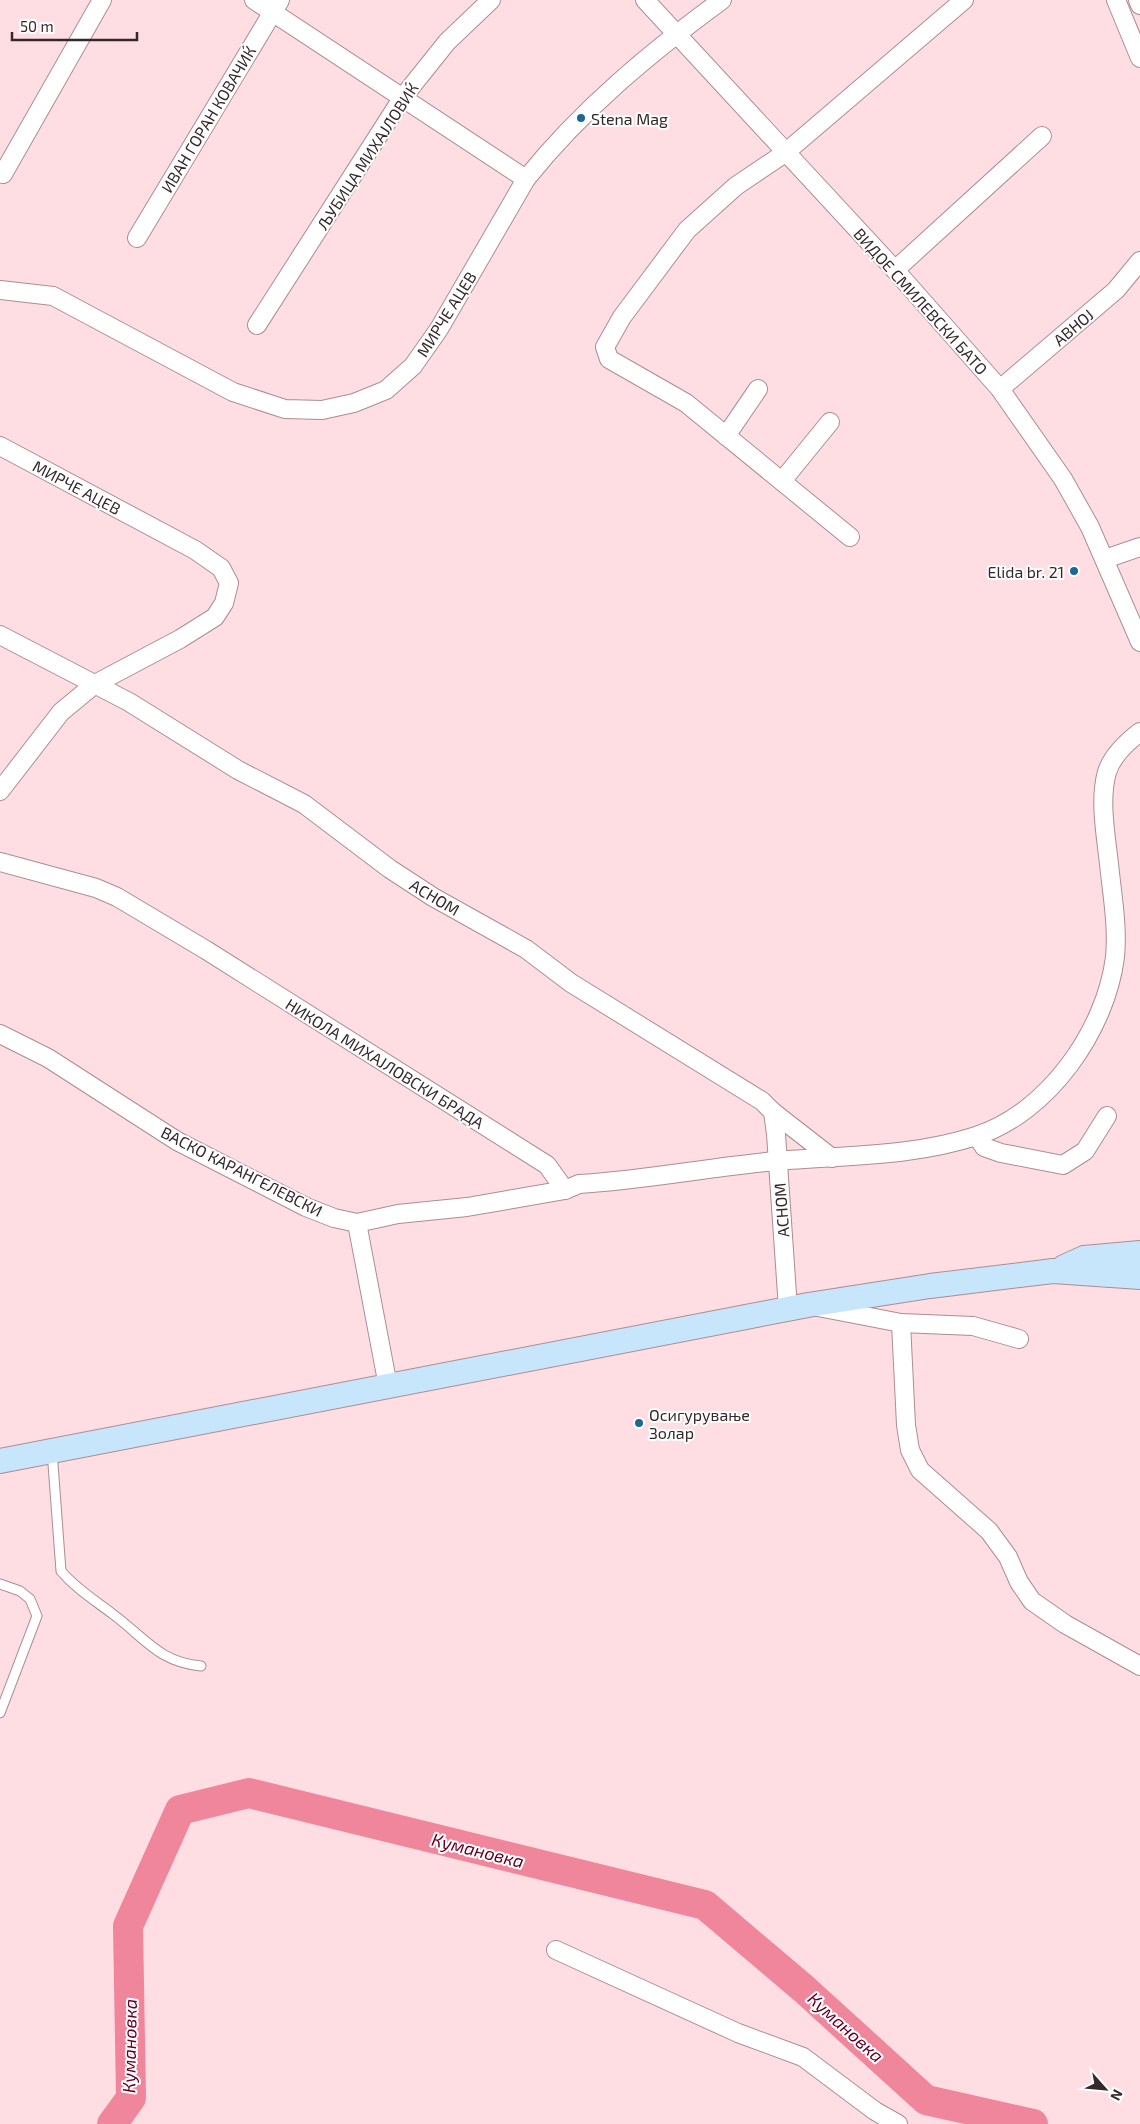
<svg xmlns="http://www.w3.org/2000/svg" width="1140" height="2124" viewBox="0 0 1140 2124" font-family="'Exo 2',sans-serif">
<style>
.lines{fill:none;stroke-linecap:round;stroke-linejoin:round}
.river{stroke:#ef869c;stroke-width:30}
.service-casing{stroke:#ab8d92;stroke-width:11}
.minor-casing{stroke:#ab8d92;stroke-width:20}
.secondary-casing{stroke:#ab8d92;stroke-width:26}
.service{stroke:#fff;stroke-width:9}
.minor{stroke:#fff;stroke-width:18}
.secondary{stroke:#c7e5fb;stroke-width:24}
.poi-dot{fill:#1c6699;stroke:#fff;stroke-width:2}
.labels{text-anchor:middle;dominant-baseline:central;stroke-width:4;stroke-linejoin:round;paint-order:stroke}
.poi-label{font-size:16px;fill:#34282a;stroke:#fff;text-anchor:start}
.street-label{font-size:16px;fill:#34282a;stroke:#fff}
.water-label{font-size:18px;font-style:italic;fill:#600025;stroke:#fff}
</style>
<rect width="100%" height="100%" fill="#ffdee3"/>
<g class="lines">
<path class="river" d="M112 2124 131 2098 128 1926 180 1810 249 1793 705 1905 804 1989 926 2100 1033 2124"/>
<defs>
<g id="service">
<path d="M52 1451 61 1571C76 1589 96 1601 114 1615 146 1639 159 1662 201 1666"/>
<path d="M0 1584 20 1591 30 1599 37 1616 0 1713"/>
</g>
<g id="minor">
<path d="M254 0 526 179"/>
<path d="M645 0 895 270 1000 389 1063 479 1090 527 1140 642"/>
<path d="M1116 0 1140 58"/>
<path d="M1138 0 1140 5"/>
<path d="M3 174 102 0"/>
<path d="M137 238 280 0"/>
<path d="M895 270 1042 136"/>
<path d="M0 290 53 296 233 392 285 409 322 410 354 403 386 390 413 366 439 329 526 179C581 110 651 52 722 0"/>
<path d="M257 325 403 97 447 42 491 0"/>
<path d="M1000 389 1116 290 1140 261"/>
<path d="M726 436 758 389"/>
<path d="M0 446 195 550 221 568 229 583 224 603 215 617 180 639 95 684 61 712 0 791"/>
<path d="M782 481 830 422"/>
<path d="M850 537 686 403 609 359 605 347 622 317 687 230 736 186 785 153 964 0"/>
<path d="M1105 559 1140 547"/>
<path d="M0 635 129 702 238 770 304 804 390 869 433 897 526 949 571 983 762 1101 773 1112 832 1158"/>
<path d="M0 862 96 888 117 897 206 950 547 1165 565 1190 579 1184C645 1180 710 1167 776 1161 843 1155 912 1157 976 1136 1048 1113 1106 1030 1115 957 1118 926 1112 894 1109 864 1106 836 1099 800 1107 772 1112 756 1127 742 1140 732"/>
<path d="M0 1034 48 1058 177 1141 306 1207 334 1218 357 1223 398 1214 467 1207 565 1190"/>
<path d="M773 1112 776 1134 788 1309"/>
<path d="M977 1136 984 1147 1001 1153 1063 1165 1085 1151 1107 1116"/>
<path d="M357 1223 388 1386"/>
<path d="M818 1307 901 1323 973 1326 1019 1339"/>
<path d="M901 1323 906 1425 910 1450 920 1470 989 1531 1008 1557 1019 1582 1032 1601 1065 1624 1140 1666"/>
<path d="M556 1950 738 2033 803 2057 875 2111 898 2124"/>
</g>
<g id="secondary">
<path d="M1064 1267 1084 1258 1140 1253"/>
<path d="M0 1461 808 1305 930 1286 1053 1271 1140 1277"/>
</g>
</defs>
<use href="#service" class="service-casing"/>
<use href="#minor" class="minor-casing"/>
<use href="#secondary" class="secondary-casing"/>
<use href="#service" class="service"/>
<use href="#minor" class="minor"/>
<use href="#secondary" class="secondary"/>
</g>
<g class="poi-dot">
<circle cx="581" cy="118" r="5"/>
<circle cx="1074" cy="571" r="5"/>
<circle cx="639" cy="1423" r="5"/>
</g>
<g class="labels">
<g class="poi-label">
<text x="591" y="118">Stena Mag</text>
<text x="1064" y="571" text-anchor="end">Elida br. 21</text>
<text x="649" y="1414">Осигурување<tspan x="649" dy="18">Золар</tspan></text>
</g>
<g class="street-label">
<text transform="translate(208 119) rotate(-59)">ИВАН ГОРАН КОВАЧИЌ</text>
<text transform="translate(367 156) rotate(-57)">ЉУБИЦА МИХАЈЛОВИЌ</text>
<text transform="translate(921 301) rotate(48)">ВИДОЕ СМИЛЕВСКИ БАТО</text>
<text transform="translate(446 314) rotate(-58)">МИРЧЕ АЦЕВ</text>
<text transform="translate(1073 327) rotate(-40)">АВНОЈ</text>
<text transform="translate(77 487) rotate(28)">МИРЧЕ АЦЕВ</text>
<text transform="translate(435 897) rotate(31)">АСНОМ</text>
<text transform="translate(385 1063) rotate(32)">НИКОЛА МИХАЈЛОВСКИ БРАДА</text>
<text transform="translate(242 1171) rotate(27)">ВАСКО КАРАНГЕЛЕВСКИ</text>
<text transform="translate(781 1210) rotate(-94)">АСНОМ</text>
</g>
<g class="water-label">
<text transform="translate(478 1850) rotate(14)">Кумановка</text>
<text transform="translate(846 2027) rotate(42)">Кумановка</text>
<text transform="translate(129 2046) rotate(-89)">Кумановка</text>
</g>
</g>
<g transform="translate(1105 2089) rotate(117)" stroke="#ffffff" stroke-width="4" paint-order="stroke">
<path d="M0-4L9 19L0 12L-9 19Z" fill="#34282a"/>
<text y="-8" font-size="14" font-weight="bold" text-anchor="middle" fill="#34282a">N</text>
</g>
<path d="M12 32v8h125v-8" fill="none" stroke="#34282a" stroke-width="2.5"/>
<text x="20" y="32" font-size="15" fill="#34282a" stroke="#ffffff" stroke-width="4" paint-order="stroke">50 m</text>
</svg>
